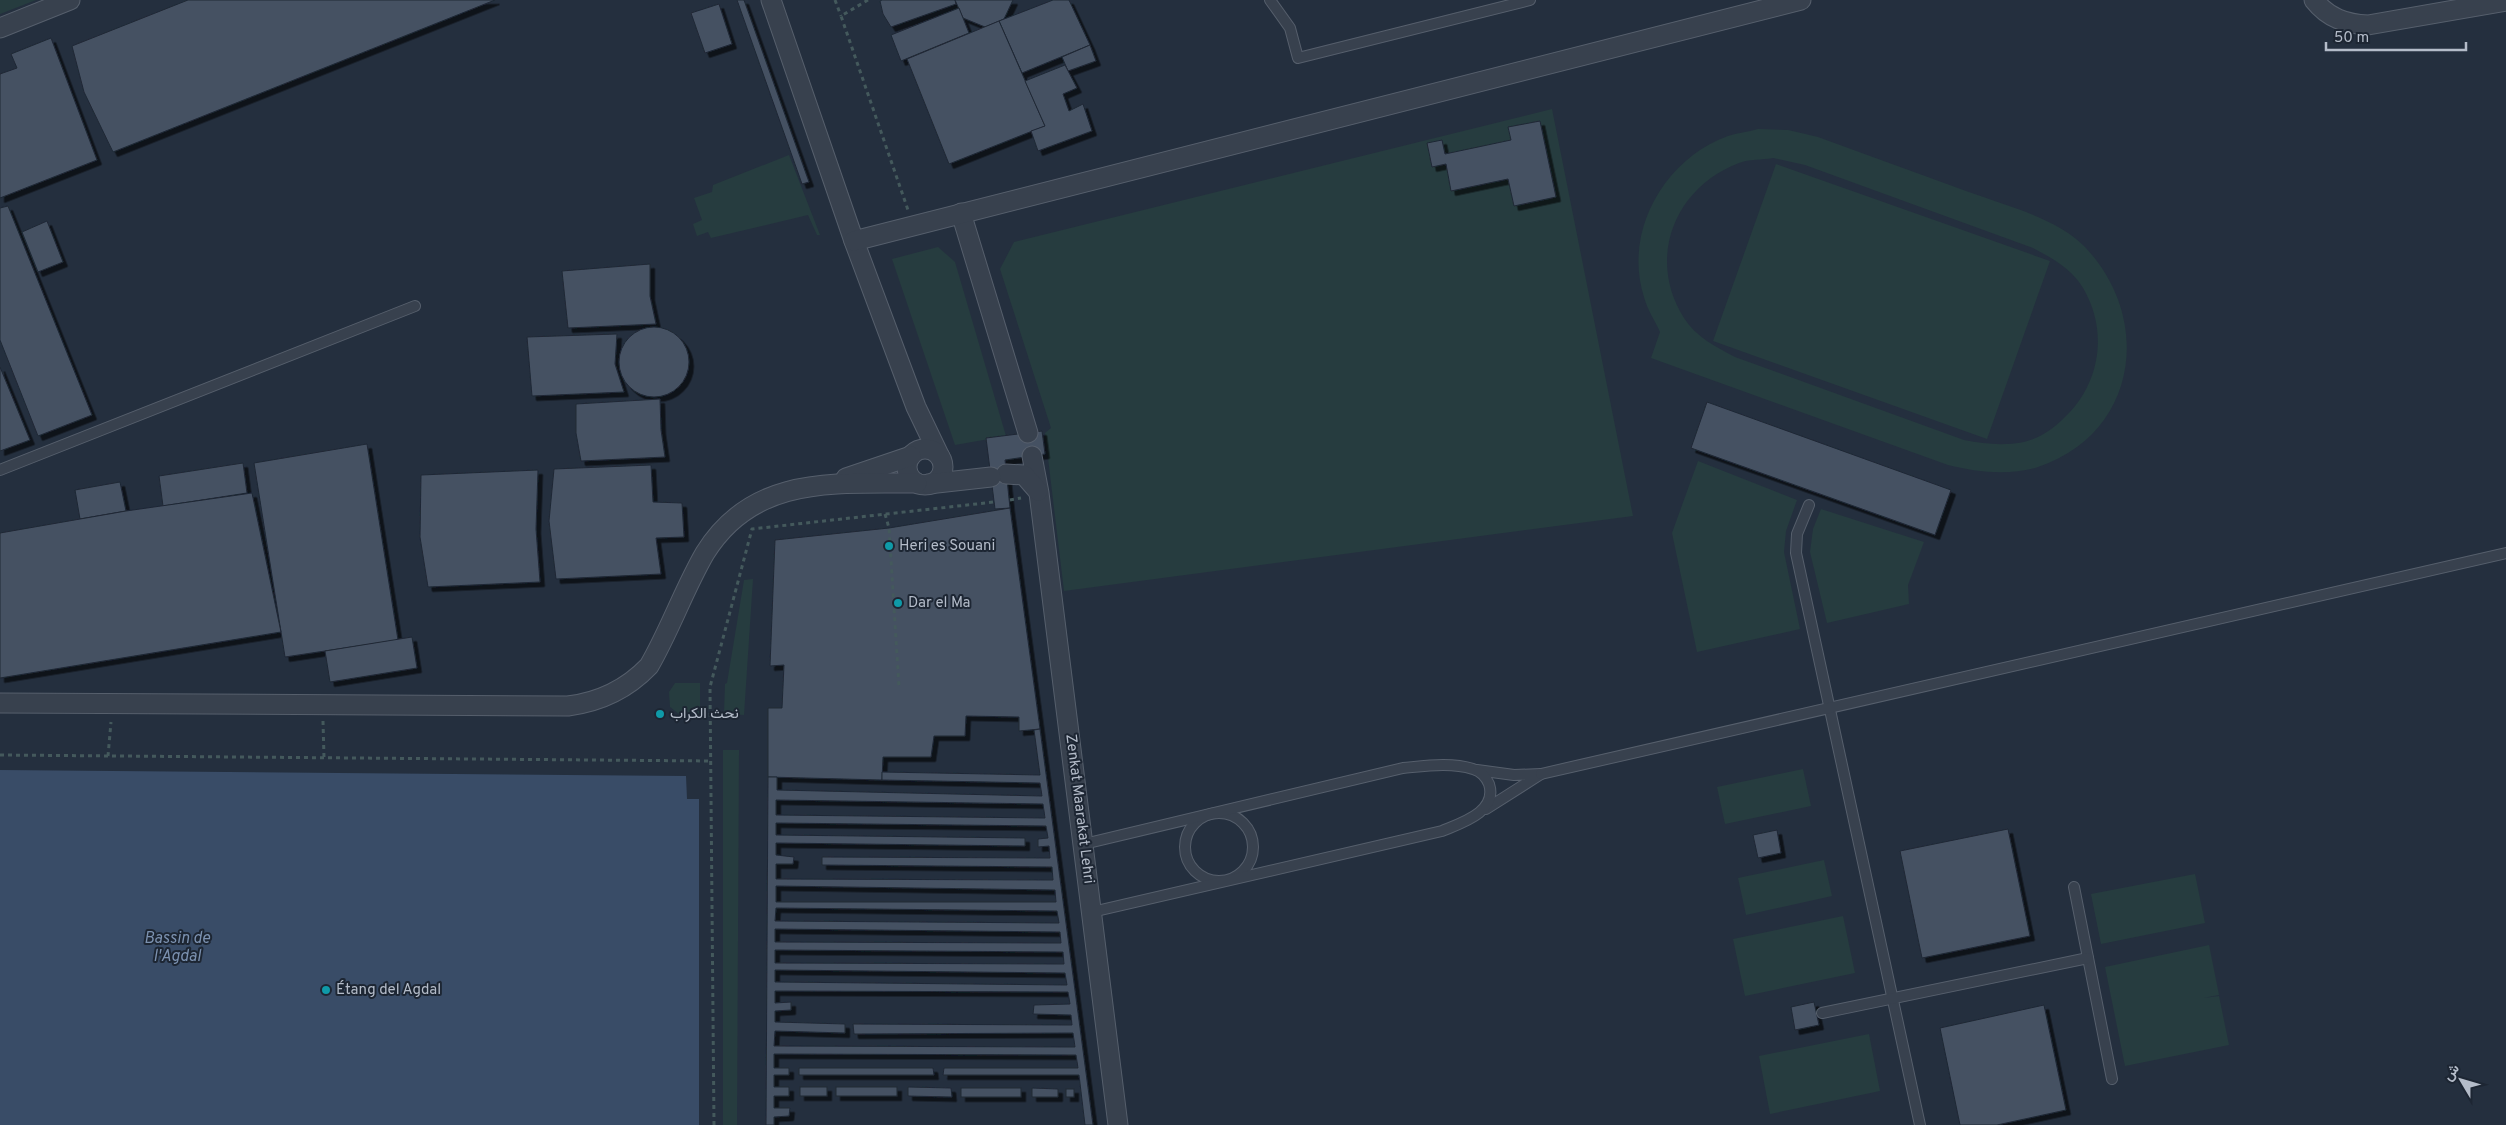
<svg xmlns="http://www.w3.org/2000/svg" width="2506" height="1125" viewBox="0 0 2506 1125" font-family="Overpass,Vazirmatn,sans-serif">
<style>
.green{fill:#263c3f;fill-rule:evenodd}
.water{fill:#394c67}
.building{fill:#455162;stroke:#1f2835;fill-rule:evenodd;filter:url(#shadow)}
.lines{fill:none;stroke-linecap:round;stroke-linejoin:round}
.lane-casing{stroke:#565f6c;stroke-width:12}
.street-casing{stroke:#565f6c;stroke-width:21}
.path{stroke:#44595c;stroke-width:3;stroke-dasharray:4 4;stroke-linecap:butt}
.lane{stroke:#38414e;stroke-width:10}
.street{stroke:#38414e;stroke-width:19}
.culture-dot{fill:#0f9aa8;stroke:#1d2633;stroke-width:2}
.labels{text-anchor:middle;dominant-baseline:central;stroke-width:4;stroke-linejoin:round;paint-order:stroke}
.poi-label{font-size:15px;fill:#b4bcc9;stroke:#1d2633;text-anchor:start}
.street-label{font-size:15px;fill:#b4bcc9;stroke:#1d2633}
.water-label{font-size:16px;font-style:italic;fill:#7c92b1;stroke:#1d2633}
</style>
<defs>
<filter id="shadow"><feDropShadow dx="4.5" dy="4.5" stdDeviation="0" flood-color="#0009"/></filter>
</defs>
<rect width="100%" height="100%" fill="#242f3e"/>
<g class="green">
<path d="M0 0H36L0 14Z"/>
<path d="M1552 109 1633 516 1064 591 1045 433 1051 428 1000 269 1014 242Z"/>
<path d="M1758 129 1788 130 1818 137C1867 155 1917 173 1966 191 2004 205 2057 218 2085 247 2154 320 2137 434 2038 467 2009 476 1976 472 1948 465L1651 358 1660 332C1655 321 1647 309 1644 297 1623 232 1664 159 1728 136 1737 133 1748 132 1758 129ZM1773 158 1805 165 2033 248C2052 258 2072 269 2083 288 2109 332 2100 385 2063 419 2053 429 2038 439 2024 442 2003 446 1985 444 1964 440L1735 357C1716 347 1696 337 1684 318 1646 258 1675 187 1739 163 1749 159 1762 160 1773 158Z"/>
<path d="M789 155 820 235H817L808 215 711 238 708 232 697 236 693 224 702 220 694 198 712 192 713 185Z"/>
<path d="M1776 164 2050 261 1987 439 1713 341Z"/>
<path d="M938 247 955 262 1006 436 955 445 892 259Z"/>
<path d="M1698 461 1797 500 1786 531 1784 552 1800 629 1697 652 1672 533Z"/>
<path d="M1821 509 1924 542 1908 585 1909 604 1827 623 1810 552 1813 529Z"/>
<path d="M753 579 744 715 724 714 725 684 727 683 744 580Z"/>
<path d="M675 683H700V714H679L670 707 669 692Z"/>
<path d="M723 750H739L737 1125H723Z"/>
<path d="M1803 769 1811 806 1725 824 1717 787Z"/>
<path d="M1824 860 1832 896 1746 915 1738 878Z"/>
<path d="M2195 874 2205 923 2101 944 2091 894Z"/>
<path d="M1843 916 1855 973 1745 996 1733 939Z"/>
<path d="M2209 945 2219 995 2203 998 2219 996 2229 1045 2125 1066 2105 967Z"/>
<path d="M1869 1034 1880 1091 1770 1114 1759 1056Z"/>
</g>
<path class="water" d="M0 770 686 776 687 799H699V1125H0Z"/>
<g class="building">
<path d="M188 0H495L113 152 84 92 72 46Z"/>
<path d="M737 0H744L809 182 802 184Z"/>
<path d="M882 0H955L956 4 891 27 883 14 880 1Z"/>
<path d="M955 0H1013L1004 19 985 27 963 18Z"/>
<path d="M1053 0H1069L1090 45 1022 73 999 21Z"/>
<path d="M719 4 732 44 705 53 691 13Z"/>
<path d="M959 8 969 33 901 61 891 35Z"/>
<path d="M999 21 1045 126 949 164 907 59Z"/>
<path d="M51 38 97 160 0 198V74L17 68 11 54Z"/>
<path d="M1090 45 1096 61 1068 71 1062 57Z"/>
<path d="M1065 65 1077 88 1063 94 1069 111 1083 104 1092 131 1038 151 1031 131 1045 126 1025 81Z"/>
<path d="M1540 121 1556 197 1514 206 1508 179 1451 191 1446 164 1432 167 1427 143 1442 140 1445 154 1511 140 1508 127Z"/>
<path d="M8 206 92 415 38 436 0 340V208Z"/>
<path d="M47 221 63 262 38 272 22 232Z"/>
<path d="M650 264V296L656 324 568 328 562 271Z"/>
<circle cx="654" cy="362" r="35"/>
<path d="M617 334 615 364 624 392 532 396 527 337Z"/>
<path d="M0 367 30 440 0 451Z"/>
<path d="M660 399 661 430 665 457 581 461 576 433V404Z"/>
<path d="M1707 402 1951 490 1935 535 1691 448Z"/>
<path d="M1042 431 1045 454 1005 460 1010 508 995 509 986 438Z"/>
<path d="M367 444 398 640 285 657 254 463Z"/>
<path d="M243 463 247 493 163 506 159 476Z"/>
<path d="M651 465 653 502 682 503 684 537 656 538 661 574 556 579 549 521 554 469Z"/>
<path d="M538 470 536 529 540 582 428 587 420 537 421 475Z"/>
<path d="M120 482 126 511 80 519 75 490Z"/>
<path d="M252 493 281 632 0 678V533L126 511Z"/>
<path d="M1010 508 1040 729 1019 731V717L966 716 965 736H934L931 757H883L882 780 768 777V708H782L784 665 770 666 775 540 889 528Z"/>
<path d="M412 637 417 668 330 682 325 651Z"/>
<path d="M1040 729 1093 1125H1085L1079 1075H943L944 1068H1078L1076 1055 774 1054V1068H789V1075H774V1087H789V1096H774V1108H790L789 1116 774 1117V1125H766L768 777H777V790L1042 796 1040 783 882 780V772L1040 775 1034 730ZM776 800 1043 804 1045 818 776 815ZM776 823 1046 826 1048 838 1038 839V847L1049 846 1050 858 822 857V865L1052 867 1053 880 776 879V864H793L794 857 776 855V843L1025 846V838L776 835ZM776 886 1055 890 1056 902H776ZM776 908 1057 911 1059 923 775 921ZM775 929 1060 932 1061 943 775 942ZM775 950 1063 952 1064 964 775 963ZM775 970 1065 973 1067 985 775 982ZM775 991 1068 992 1070 1004 1034 1005 1033 1014 1071 1015 1072 1025 853 1024 854 1034 1073 1033 1075 1047 774 1046 775 1031 845 1033V1024L775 1022V1011L791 1010V1002L775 1003Z"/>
<path d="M2008 829 2030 936 1922 958 1900 851Z"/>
<path d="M1777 830 1781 853 1758 858 1753 835Z"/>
<path d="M1814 1002 1819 1025 1795 1030 1791 1007Z"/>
<path d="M2044 1005 2066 1110 1997 1125H1960L1940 1028Z"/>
<path d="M799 1068H933L934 1075H799Z"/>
<rect x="800" y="1087" width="27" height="9"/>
<rect x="836" y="1087" width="61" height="9"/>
<path d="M908 1087 951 1088 952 1097 908 1096Z"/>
<rect x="961" y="1088" width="60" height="9"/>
<path d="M1032 1088 1058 1089V1097H1032Z"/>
<rect x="1066" y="1089" width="8" height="8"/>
</g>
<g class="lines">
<defs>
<g id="lane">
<path d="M1270 0 1290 28 1298 58 1530 0"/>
<path d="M0 470 415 306"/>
<path d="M1809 505 1797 534 1796 553 1920 1125"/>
<path d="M1477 770 1514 775 1541 774 1486 809"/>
<path d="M1541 774 2506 553"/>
<circle cx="1219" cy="847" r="34"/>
<path d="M1084 844 1403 768C1425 766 1451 762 1473 769 1480 771 1486 777 1489 784 1498 812 1461 823 1442 831L1092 912"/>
<path d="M2074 887 2112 1079"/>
<path d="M1822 1013 2088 958"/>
</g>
<g id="street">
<path d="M771 0 854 241 916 407 940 457"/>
<path d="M2314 0C2328 18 2346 24 2368 25L2506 1"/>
<path d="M0 28 70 0"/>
<path d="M961 213 1028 433"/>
<path d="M854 241 1801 0"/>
<circle cx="925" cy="467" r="18"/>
<path d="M1032 456 1039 493 1118 1125"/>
<path d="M1006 474 1024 475 1038 491"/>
<path d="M846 478 911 456"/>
<path d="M928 484 991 477"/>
<path d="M0 703 568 706C600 702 626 690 649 666 670 630 684 589 705 553 754 474 836 484 917 483"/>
</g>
</defs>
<use href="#lane" class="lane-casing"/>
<use href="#street" class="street-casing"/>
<g class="path">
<path d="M835 0 841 16"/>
<path d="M868 0 841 16 908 210"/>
<path d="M1010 500 1021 498"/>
<path d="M885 514 889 528 899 687"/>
<path d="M323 721 324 758"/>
<path d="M0 755 711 761"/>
<path d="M108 756 111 722"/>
<path d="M714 1125 710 687 752 529 994 502"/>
</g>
<use href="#lane" class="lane"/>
<use href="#street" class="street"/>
</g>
<g class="culture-dot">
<circle cx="889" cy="546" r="5"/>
<circle cx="898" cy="603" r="5"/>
<circle cx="660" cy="714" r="5"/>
<circle cx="326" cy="990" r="5"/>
</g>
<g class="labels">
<g class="poi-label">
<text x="899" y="546">Heri es Souani</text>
<text x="908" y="603">Dar el Ma</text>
<text x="670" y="714">نحث الكراب</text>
<text x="336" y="990">Étang del Agdal</text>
</g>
<g class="street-label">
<text transform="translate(1079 809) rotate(83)">Zenkat Maarakat Lehri</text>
</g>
<g class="water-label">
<text x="177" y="939">Bassin de<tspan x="177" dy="18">l'Agdal</tspan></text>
</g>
</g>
<g transform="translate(2461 1080) rotate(308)" stroke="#1d2633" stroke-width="4" paint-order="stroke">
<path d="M0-4L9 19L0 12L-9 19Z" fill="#b4bcc9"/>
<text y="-8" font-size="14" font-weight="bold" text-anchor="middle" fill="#b4bcc9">ش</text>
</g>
<path d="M2326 42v8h140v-8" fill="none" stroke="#b4bcc9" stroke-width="2.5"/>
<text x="2334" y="42" font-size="15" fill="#b4bcc9" stroke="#1d2633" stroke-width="4" paint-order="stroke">50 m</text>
</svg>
